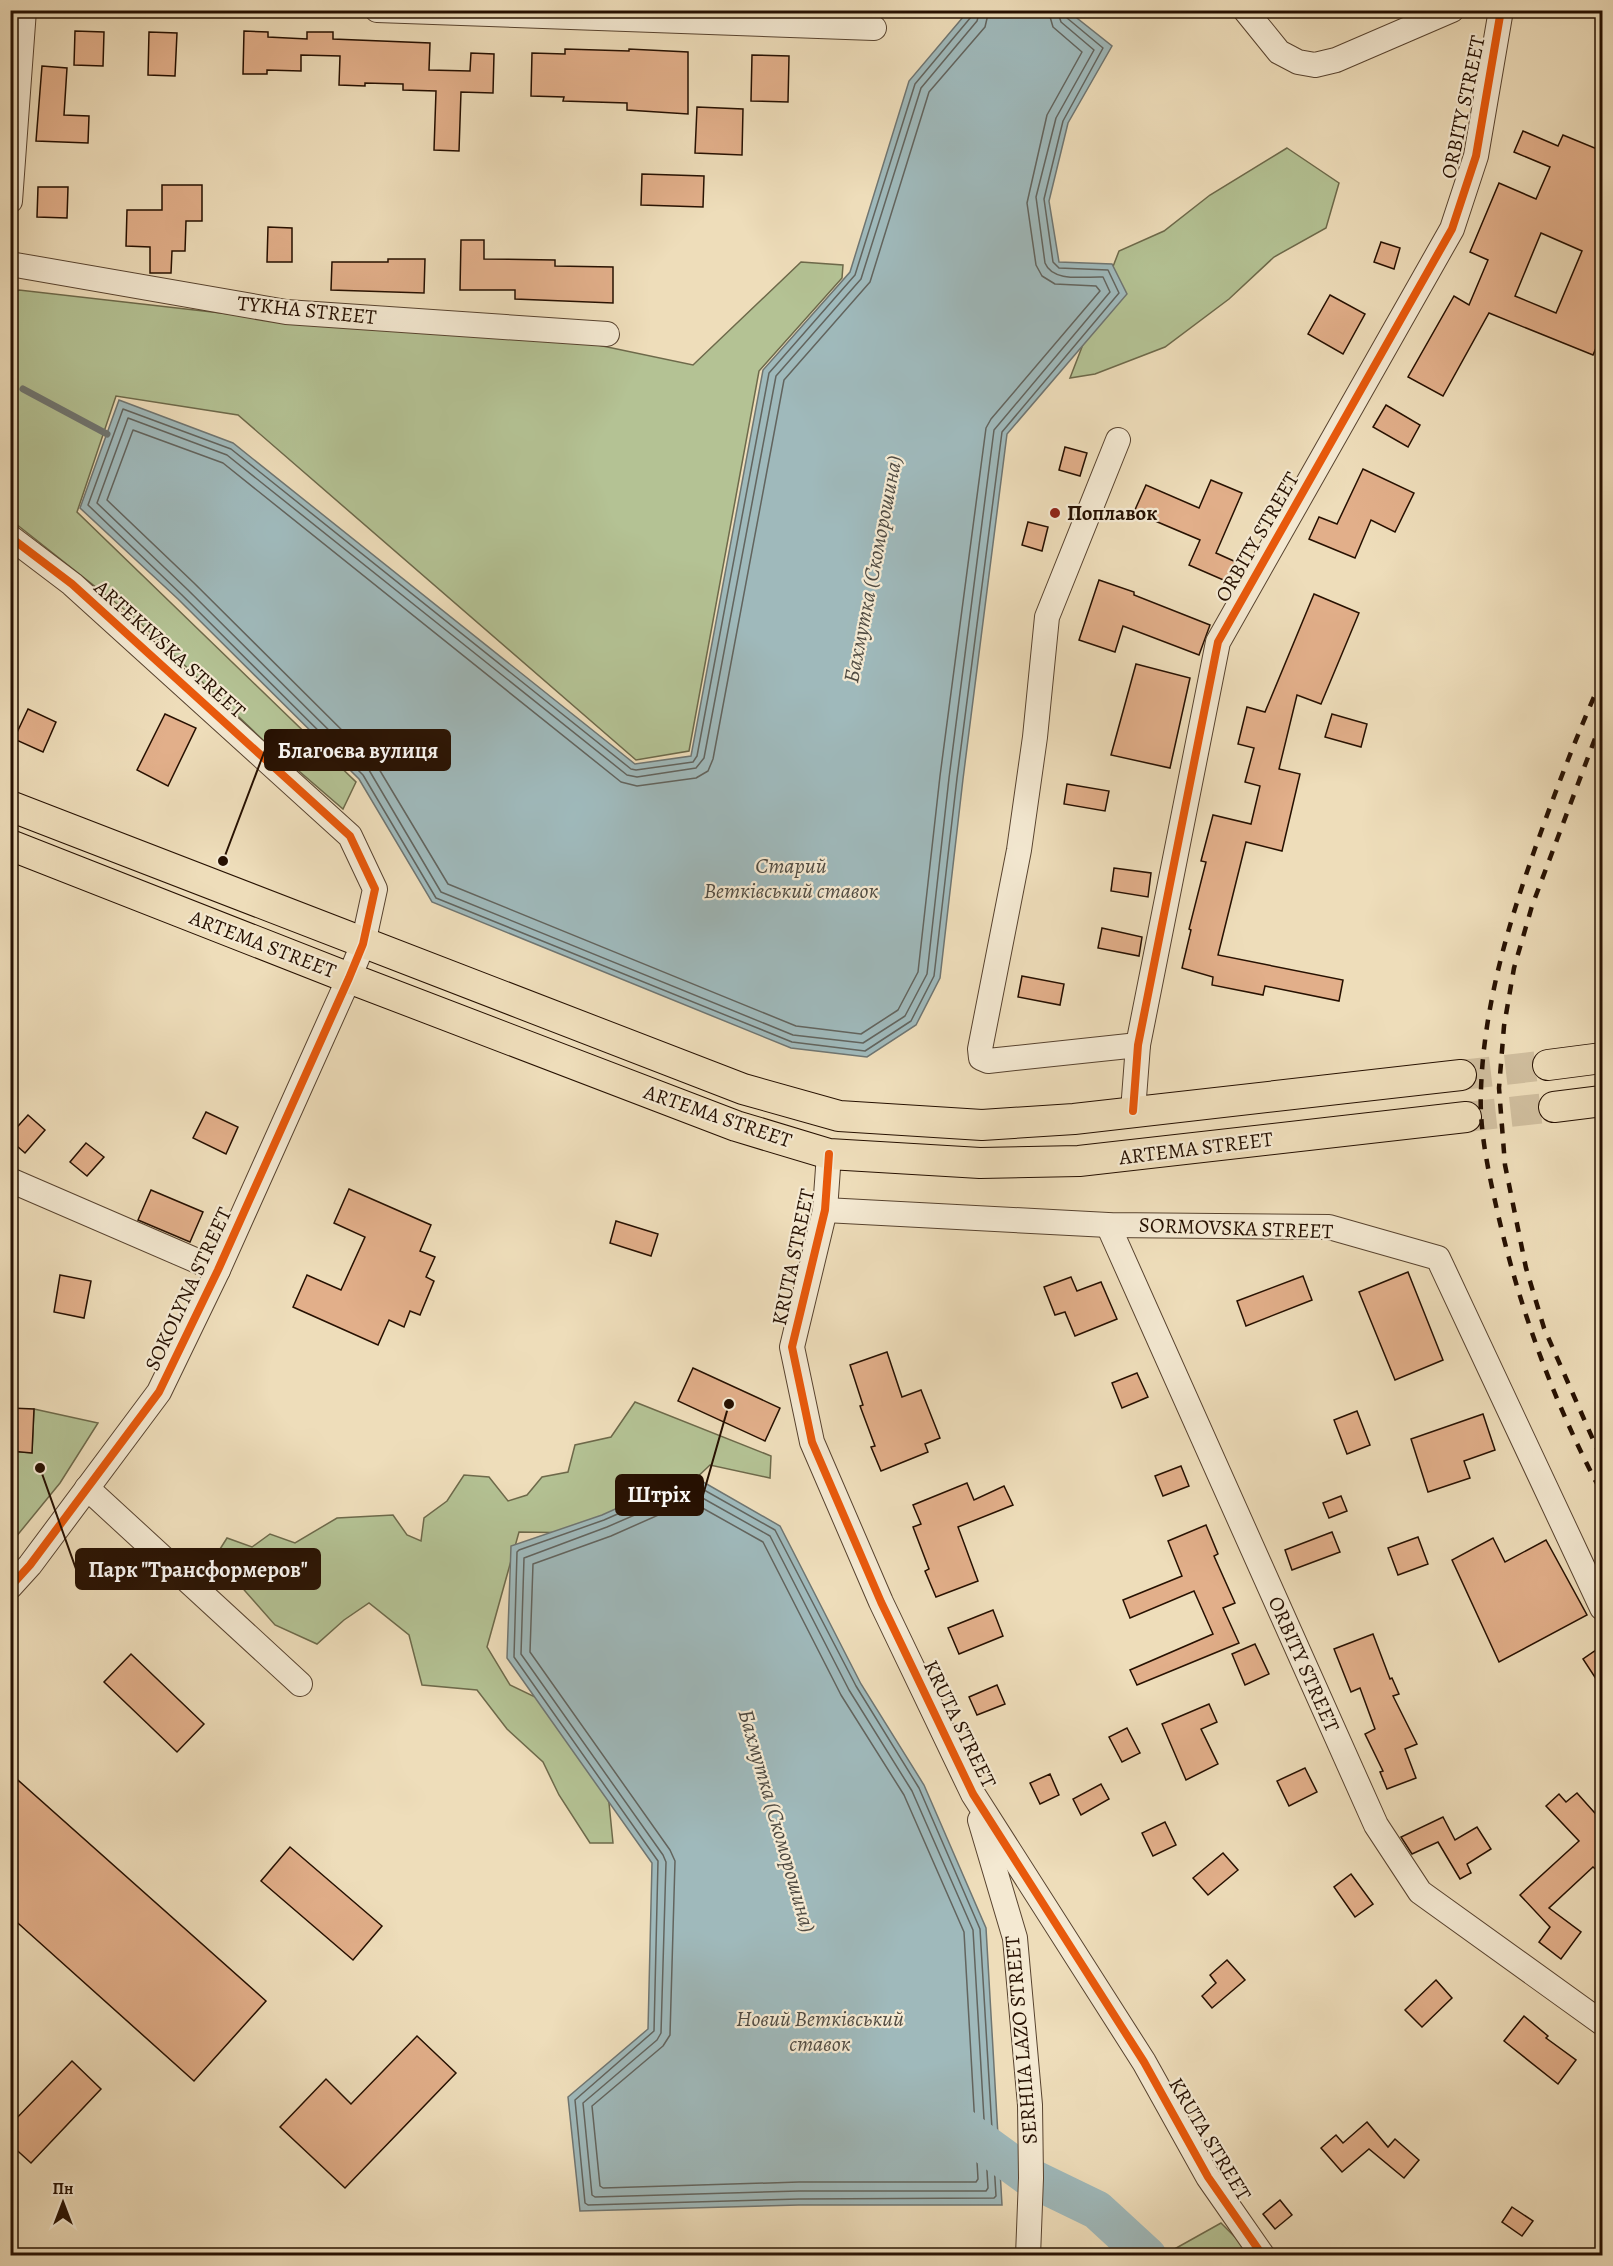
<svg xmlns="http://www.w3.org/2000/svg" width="1613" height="2266" viewBox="0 0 1613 2266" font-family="Alegreya,serif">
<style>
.green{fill:#b4c294;stroke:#6d694a;stroke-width:1.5}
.water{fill:#9fb9bb;stroke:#6f7571;stroke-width:1.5}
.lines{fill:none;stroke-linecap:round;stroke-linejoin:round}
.shore{stroke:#62645e;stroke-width:1.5}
.stream{stroke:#6f7571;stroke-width:7}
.river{stroke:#9fb9bb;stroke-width:39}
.building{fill:#e2af8a;stroke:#261001;stroke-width:1.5;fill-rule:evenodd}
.major-tunnel{stroke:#d0be9e;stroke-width:30;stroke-dasharray:30 15;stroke-linecap:butt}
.minor-casing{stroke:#58432f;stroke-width:26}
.major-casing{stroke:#261001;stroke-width:32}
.minor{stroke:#f4e9d2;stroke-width:24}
.major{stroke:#eeddba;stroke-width:30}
.rail{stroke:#261001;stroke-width:4.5;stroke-dasharray:10 10;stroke-linecap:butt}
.cycleway-casing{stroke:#f4e9d2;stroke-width:11}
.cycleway{stroke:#e8590c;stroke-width:8}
.poi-dot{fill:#8f2418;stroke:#f4e9d2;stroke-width:2}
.labels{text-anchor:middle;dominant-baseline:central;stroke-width:4.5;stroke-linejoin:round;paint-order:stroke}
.street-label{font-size:21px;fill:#261001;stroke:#f4e9d2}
.poi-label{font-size:21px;font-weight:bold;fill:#261001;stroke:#f4e9d2;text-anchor:start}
.water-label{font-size:22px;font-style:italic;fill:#504b42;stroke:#f4e9d2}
.leader{fill:none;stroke:#261001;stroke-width:2}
.callout-dot{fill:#261001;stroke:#f4e9d2;stroke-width:2}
.callout{fill:#261001;stroke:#261001;stroke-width:2}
.callout-label{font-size:22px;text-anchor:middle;font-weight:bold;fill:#fff}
</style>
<rect width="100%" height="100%" fill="#eeddba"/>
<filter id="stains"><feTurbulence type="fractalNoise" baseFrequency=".00333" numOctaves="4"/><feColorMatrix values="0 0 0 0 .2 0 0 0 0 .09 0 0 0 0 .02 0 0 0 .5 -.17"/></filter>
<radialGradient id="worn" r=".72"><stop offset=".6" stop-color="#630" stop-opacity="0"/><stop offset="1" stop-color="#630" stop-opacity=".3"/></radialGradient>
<g class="green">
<path d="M1287 148 1339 183 1326 228 1274 257 1229 299 1165 347 1095 374 1070 378 1119 251 1164 231 1210 195Z"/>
<path d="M801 262 843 265 842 278 759 371 689 751 636 760 238 415 116 396 77 512 356 782 343 809 264 741 135 618 11 520 10 297 19 290 283 320 574 340 693 365Z"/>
<path d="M635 1402 771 1456 770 1478 710 1465 674 1499 585 1533 519 1532 487 1647 510 1685 560 1709 595 1755 609 1803 613 1843H590L559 1795 543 1762 507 1729 477 1690 422 1685 409 1635 369 1603 344 1620 317 1644 275 1625 215 1557 227 1538 252 1547 270 1534 295 1543 337 1518 393 1515 407 1535 421 1541 424 1518 447 1501 464 1475 489 1477 508 1501 527 1495 542 1477 568 1472 575 1445 611 1437Z"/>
<path d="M34 1409 98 1423 60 1483 11 1543V1451L32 1453Z"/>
<path d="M1221 2223 1253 2255 1162 2256Z"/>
</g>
<g class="water">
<path d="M969 10 1068 11 1112 46 1068 123 1049 201 1059 262 1112 264 1127 294 1007 434 963 779 940 978 916 1025 867 1057 791 1048 432 902 359 779 178 599 80 508 119 400 233 443 635 764 691 756 763 370 850 272 909 81Z"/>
<path d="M691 1475 780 1526 861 1684 924 1785 986 1928 1002 2205H799L580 2211 568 2097 648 2029 652 1863 507 1658 511 1546 602 1515Z"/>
</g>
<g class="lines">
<g class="shore">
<path d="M973 10 971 17 915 84 855 275 769 373 697 756 693 762 636 770 631 769 231 449 123 409 88 505 182 595 363 775 436 898 792 1042 865 1051 911 1021 934 976 957 778 1002 432 1119 293 1108 270 1059 268 1053 262 1044 199 1063 121 1103 48 1067 18 1065 10"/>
<path d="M980 10 977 21 921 88 861 279 776 376 704 758 696 768 637 777 627 775 227 455 128 418 97 503 188 590 369 770 441 892 793 1035 863 1043 905 1016 927 974 949 778 994 430 1110 292 1103 277C1086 276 1053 283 1045 263L1036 197 1056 118 1094 50 1061 22 1057 10"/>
<path d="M989 10 985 27 929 92 870 282 784 380 713 759 708 771 696 778 637 786 621 782 223 463 133 430 107 500 194 583 376 764 448 884 796 1026 861 1034 898 1010 918 972 940 776 986 428 991 419 1100 291 1096 286 1055 284 1042 276 1036 265 1027 203 1047 115 1082 52 1053 27 1048 10"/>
<path d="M690 1482 775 1530 856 1686 919 1788 980 1929 996 2196 994 2198 799 2199 588 2205 585 2203 575 2100 654 2031 658 1861 514 1657 517 1552 519 1550 604 1520Z"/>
<path d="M690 1491 770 1536 849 1690 912 1791 973 1930 988 2188 986 2191H799L595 2197 592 2195 583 2103 657 2040 661 2033 666 1862 663 1855 521 1654 524 1558 607 1527Z"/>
<path d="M690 1501 763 1542 841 1695 904 1795 964 1932 978 2179 976 2182H799L603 2188 600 2186 592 2106 663 2046 670 2035 675 1861 670 1850 530 1652 533 1564 611 1536Z"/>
</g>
<path class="stream" d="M23 389 107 434"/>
<path class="river" d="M957 2124 1031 2178 1097 2210 1147 2256"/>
</g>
<g class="building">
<path d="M75 31 104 32 103 66 74 65Z"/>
<path d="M244 31 268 32V37L307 39V32H333V39L430 43 429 70 470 71 471 53 494 54 493 93 461 92 459 151 434 150 436 91 403 90V84L365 83V86L339 85 340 56 301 55V71L267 70V74H243Z"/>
<path d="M149 32 177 33 175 76 148 75Z"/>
<path d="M565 49 629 51V49L688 52V114L627 110V103L563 101 564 97 531 96 532 53 565 54Z"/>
<path d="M752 55 789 56 788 102 751 101Z"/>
<path d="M42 66 67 68 64 115 89 116 88 143 36 141Z"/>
<path d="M697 107 743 109 742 155 695 153Z"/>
<path d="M1523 131 1558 146 1563 135 1602 151V334L1593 355 1489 313 1443 396 1408 377 1454 296 1469 305 1488 260 1470 252 1499 183 1536 199 1550 167 1514 152ZM1541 233 1582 251 1556 313 1515 296Z"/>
<path d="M642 174 704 176 703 207 641 205Z"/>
<path d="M162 185H202V221H186L185 251H172L171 273H150V247L126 246 127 210H162Z"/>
<path d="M38 187H68L67 218 37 217Z"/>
<path d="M268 227 292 228V262H267Z"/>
<path d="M461 240H484V259L555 260V266L613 267V303L515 299V290H460Z"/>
<path d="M1381 242 1400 248 1394 269 1374 262Z"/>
<path d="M388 259H425L424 293 331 290 332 262H388Z"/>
<path d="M1330 295 1365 314 1343 354 1308 334Z"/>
<path d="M1386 405 1420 425 1408 447 1373 427Z"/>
<path d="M1065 447 1087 453 1080 476 1059 470Z"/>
<path d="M1363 469 1414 493 1395 532 1371 520 1355 558 1309 539 1319 517 1337 524Z"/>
<path d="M1211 480 1242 493 1216 553 1236 562 1228 582 1189 565 1200 540 1134 512 1146 485 1199 508Z"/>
<path d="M1028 522 1048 527 1042 551 1022 545Z"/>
<path d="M1099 580 1134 592V595L1210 625 1199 655 1123 626 1115 652 1079 640Z"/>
<path d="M1314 594 1359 613 1321 704 1297 695 1279 769 1300 774 1282 851 1246 842 1218 955 1343 980 1339 1001 1265 986 1263 995 1212 985 1213 977 1182 968 1191 930 1189 929 1206 862 1201 861 1213 815 1251 824 1260 786 1245 782 1254 748 1238 744 1247 707 1265 712Z"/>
<path d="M1136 664 1190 678 1170 768 1111 755Z"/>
<path d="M28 709 56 722 43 752 14 739Z"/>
<path d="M165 714 196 728 168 786 137 770Z"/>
<path d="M1332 714 1367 724 1361 747 1325 737Z"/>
<path d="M1067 784 1109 791 1105 811 1064 804Z"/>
<path d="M1114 868 1151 873 1148 897 1111 891Z"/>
<path d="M1102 928 1142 937 1139 956 1098 948Z"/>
<path d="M1022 976 1064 984 1060 1005 1018 997Z"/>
<path d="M206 1112 238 1127 226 1154 193 1138Z"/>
<path d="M28 1115 45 1130 25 1153 10 1140V1135Z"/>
<path d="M86 1143 104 1157 87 1176 70 1162Z"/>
<path d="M349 1189 431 1225 420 1251 435 1257 426 1277 434 1281 420 1315 410 1311 404 1327 389 1320 378 1345 293 1307 307 1275 341 1290 365 1237 334 1223Z"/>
<path d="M151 1190 203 1212 190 1242 138 1220Z"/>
<path d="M616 1221 658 1234 651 1256 610 1243Z"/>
<path d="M1408 1272 1443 1360 1395 1380 1359 1292Z"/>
<path d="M60 1275 91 1281 84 1318 54 1312Z"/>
<path d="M1303 1276 1312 1300 1246 1326 1237 1301Z"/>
<path d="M1071 1277 1077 1291 1101 1282 1117 1319 1075 1336 1065 1312 1055 1315 1044 1287Z"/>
<path d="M887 1352 902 1397 921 1390 940 1438 925 1444 928 1452 881 1471 871 1447 875 1446 860 1406 863 1405 850 1365Z"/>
<path d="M693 1368 780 1408 765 1441 678 1401Z"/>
<path d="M1137 1373 1148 1397 1122 1408 1112 1383Z"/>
<path d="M10 1408 34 1409 32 1453 10 1451Z"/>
<path d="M1357 1411 1370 1445 1347 1454 1334 1420Z"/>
<path d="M1483 1414 1495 1450 1464 1461 1470 1478 1428 1492 1411 1439Z"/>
<path d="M1181 1466 1189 1486 1163 1496 1155 1476Z"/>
<path d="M967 1483 974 1500 1004 1486 1013 1505 958 1527 978 1581 936 1597 925 1571 929 1569 913 1527 921 1524 913 1505Z"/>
<path d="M1341 1496 1347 1511 1329 1518 1323 1503Z"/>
<path d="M1206 1525 1218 1554 1214 1556 1235 1603 1223 1608 1239 1643 1137 1685 1130 1670 1213 1634 1194 1591 1130 1618 1123 1600 1182 1576 1168 1541Z"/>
<path d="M1332 1532 1340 1552 1292 1570 1285 1550Z"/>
<path d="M1418 1537 1428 1564 1398 1575 1388 1548Z"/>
<path d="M1493 1538 1505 1562 1546 1540 1587 1615 1499 1662 1452 1560Z"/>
<path d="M993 1610 1003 1636 959 1654 948 1628Z"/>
<path d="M1373 1634 1390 1679 1392 1678 1399 1694 1393 1696 1417 1744 1405 1749 1416 1778 1387 1789 1380 1772 1383 1771 1365 1734 1375 1729 1360 1688 1351 1692 1334 1649Z"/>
<path d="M1255 1644 1269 1674 1245 1685 1232 1654Z"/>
<path d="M1602 1646V1688L1583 1659Z"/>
<path d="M131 1654 204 1724 177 1752 104 1682Z"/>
<path d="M997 1685 1005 1704 977 1715 969 1697Z"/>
<path d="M1209 1704 1217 1722 1201 1729 1218 1764 1186 1780 1162 1724Z"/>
<path d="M1127 1728 1140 1753 1122 1762 1109 1737Z"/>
<path d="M1305 1768 1317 1792 1289 1806 1277 1781Z"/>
<path d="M10 1773 266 2001 194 2081 10 1916Z"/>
<path d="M1050 1774 1059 1795 1040 1804 1030 1783Z"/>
<path d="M1101 1784 1109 1799 1081 1815 1073 1799Z"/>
<path d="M1577 1793 1602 1821V1875L1593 1867 1549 1908 1581 1932 1561 1959 1539 1942 1550 1927 1520 1895 1579 1841 1546 1806 1559 1794 1566 1802Z"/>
<path d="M1443 1817 1455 1840 1477 1827 1491 1849 1467 1864 1471 1873 1460 1879 1438 1842 1412 1854 1401 1837Z"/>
<path d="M1165 1822 1176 1845 1153 1856 1142 1833Z"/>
<path d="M290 1847 382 1926 353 1960 261 1881Z"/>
<path d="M1223 1853 1238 1870 1208 1895 1193 1878Z"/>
<path d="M1351 1874 1373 1904 1355 1917 1334 1887Z"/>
<path d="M1227 1960 1245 1980 1212 2008 1202 1996 1216 1983 1210 1975Z"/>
<path d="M1436 1980 1452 1998 1422 2027 1405 2010Z"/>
<path d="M1524 2016 1548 2036 1546 2038 1576 2060 1558 2084 1504 2041Z"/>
<path d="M417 2036 456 2073 345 2188 280 2127 326 2079 351 2104Z"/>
<path d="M72 2061 101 2089 31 2163 10 2144V2125Z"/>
<path d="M1367 2122 1388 2147 1395 2139 1419 2160 1404 2178 1369 2149 1342 2172 1321 2148 1336 2135 1343 2143Z"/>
<path d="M1280 2200 1292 2215 1275 2229 1263 2214Z"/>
<path d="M1512 2207 1533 2221 1522 2236 1502 2222Z"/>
</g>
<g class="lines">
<g class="major-tunnel">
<path d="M1461 1075 1548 1065"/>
<path d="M1466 1117 1554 1107"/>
</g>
<defs>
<g id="minor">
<path d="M377 10 874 28"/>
<path d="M1245 10 1279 52 1298 62 1315 65 1336 60 1452 10"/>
<path d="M10 201 24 10"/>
<path d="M10 264 286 312 607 334"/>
<path d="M1118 440 1047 617 1035 737 1019 850 980 1049 981 1058 988 1061 1138 1045"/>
<path d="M10 537 72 584 350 836 375 889 363 944 349 978 218 1270 159 1392 30 1565 10 1587"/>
<path d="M1133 1111 1138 1045 1218 642 1452 229 1476 156 1501 10"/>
<path d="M829 1154 825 1210 792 1347 812 1442 881 1602 973 1794 1144 2062 1208 2177 1263 2256"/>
<path d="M10 1180 218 1270"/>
<path d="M825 1210 1108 1225 1329 1227 1438 1258 1602 1608"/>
<path d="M1108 1225 1376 1825 1420 1892 1602 2023"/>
<path d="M87 1488 300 1684"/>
<path d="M980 1820 1015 1938 1030 2105 1031 2178 1028 2256"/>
</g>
<g id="major">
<path d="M10 806 743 1089 839 1116 982 1125 1074 1119 1461 1075"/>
<path d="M10 845 349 978 736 1126 829 1154 980 1163 1079 1161 1466 1117"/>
<path d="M1548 1065 1602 1058"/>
<path d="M1554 1107 1602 1101"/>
</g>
</defs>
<use href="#minor" class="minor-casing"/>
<use href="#major" class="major-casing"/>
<use href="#minor" class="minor"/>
<use href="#major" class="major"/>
<g class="rail">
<path d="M1602 679C1578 732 1557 787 1537 843 1509 922 1484 1004 1481 1089 1479 1126 1487 1165 1495 1201 1517 1302 1553 1402 1602 1493"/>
<path d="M1602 720 1532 906 1514 968 1504 1026 1499 1088 1505 1165 1526 1268 1544 1328 1602 1460"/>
</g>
<defs>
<g id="cycleway">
<path d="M10 537 72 584 350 836 375 889 363 944 349 978 218 1270 159 1392 30 1565 10 1587"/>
<path d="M1133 1111 1138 1045 1218 642 1452 229 1476 156 1501 10"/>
<path d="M829 1154 825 1210 792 1347 812 1442 881 1602 973 1794 1144 2062 1208 2177 1263 2256"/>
</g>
</defs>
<use href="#cycleway" class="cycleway-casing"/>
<use href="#cycleway" class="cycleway"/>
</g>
<circle class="poi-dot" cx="1055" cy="513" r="6"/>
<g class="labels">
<g class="street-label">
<text transform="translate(1463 107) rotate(-78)">ORBITY STREET</text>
<text transform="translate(307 310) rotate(6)">TYKHA STREET</text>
<text transform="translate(1257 537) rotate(-60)">ORBITY STREET</text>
<text transform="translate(170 649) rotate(42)">ARTEKIVSKA STREET</text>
<text transform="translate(263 944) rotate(21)">ARTEMA STREET</text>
<text transform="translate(718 1116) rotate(19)">ARTEMA STREET</text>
<text transform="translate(1196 1148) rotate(-7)">ARTEMA STREET</text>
<text transform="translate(1236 1228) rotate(2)">SORMOVSKA STREET</text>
<text transform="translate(793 1257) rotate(-78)">KRUTA STREET</text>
<text transform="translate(188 1289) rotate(-65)">SOKOLYNA STREET</text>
<text transform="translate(1304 1664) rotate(66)">ORBITY STREET</text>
<text transform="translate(960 1724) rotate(64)">KRUTA STREET</text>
<text transform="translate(1021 2040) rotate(-95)">SERHIIA LAZO STREET</text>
<text transform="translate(1210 2139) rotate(59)">KRUTA STREET</text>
</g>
<g class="poi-label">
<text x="1067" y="513">Поплавок</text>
</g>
<g class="water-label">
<text transform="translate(873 569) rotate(-79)">Бахмутка (Скоморошина)</text>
<text x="791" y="866">Старий<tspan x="791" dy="25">Ветківський ставок</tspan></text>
<text transform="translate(777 1821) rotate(74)">Бахмутка (Скоморошина)</text>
<text x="820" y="2019">Новий Ветківський<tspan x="820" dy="25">ставок</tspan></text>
</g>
</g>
<path class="leader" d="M223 861L265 750M729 1404L703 1495M40 1468L76 1569"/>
<g class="callout-dot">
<circle cx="223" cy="861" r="6"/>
<circle cx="729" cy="1404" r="6"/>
<circle cx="40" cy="1468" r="6"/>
</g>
<g class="callout">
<rect x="265" y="730" width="185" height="40" rx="6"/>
<rect x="616" y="1475" width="87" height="40" rx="6"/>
<rect x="76" y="1549" width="244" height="40" rx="6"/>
</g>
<g class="callout-label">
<text x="358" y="758">Благоєва вулиця</text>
<text x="659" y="1502">Штріх</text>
<text x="198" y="1577">Парк "Трансформеров"</text>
</g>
<rect width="1613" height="2266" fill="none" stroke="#eeddba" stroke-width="36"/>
<rect x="12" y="12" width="1589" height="2242" fill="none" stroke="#261001" stroke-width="3"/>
<rect x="18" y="18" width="1577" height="2230" fill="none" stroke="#261001" stroke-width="1.5"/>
<g transform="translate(63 2203)" stroke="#f4e9d2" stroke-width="4.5" paint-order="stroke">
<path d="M0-4.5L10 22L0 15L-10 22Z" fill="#261001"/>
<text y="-9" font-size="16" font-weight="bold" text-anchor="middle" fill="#261001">Пн</text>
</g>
<rect width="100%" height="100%" filter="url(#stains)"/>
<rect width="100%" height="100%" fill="url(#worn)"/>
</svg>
